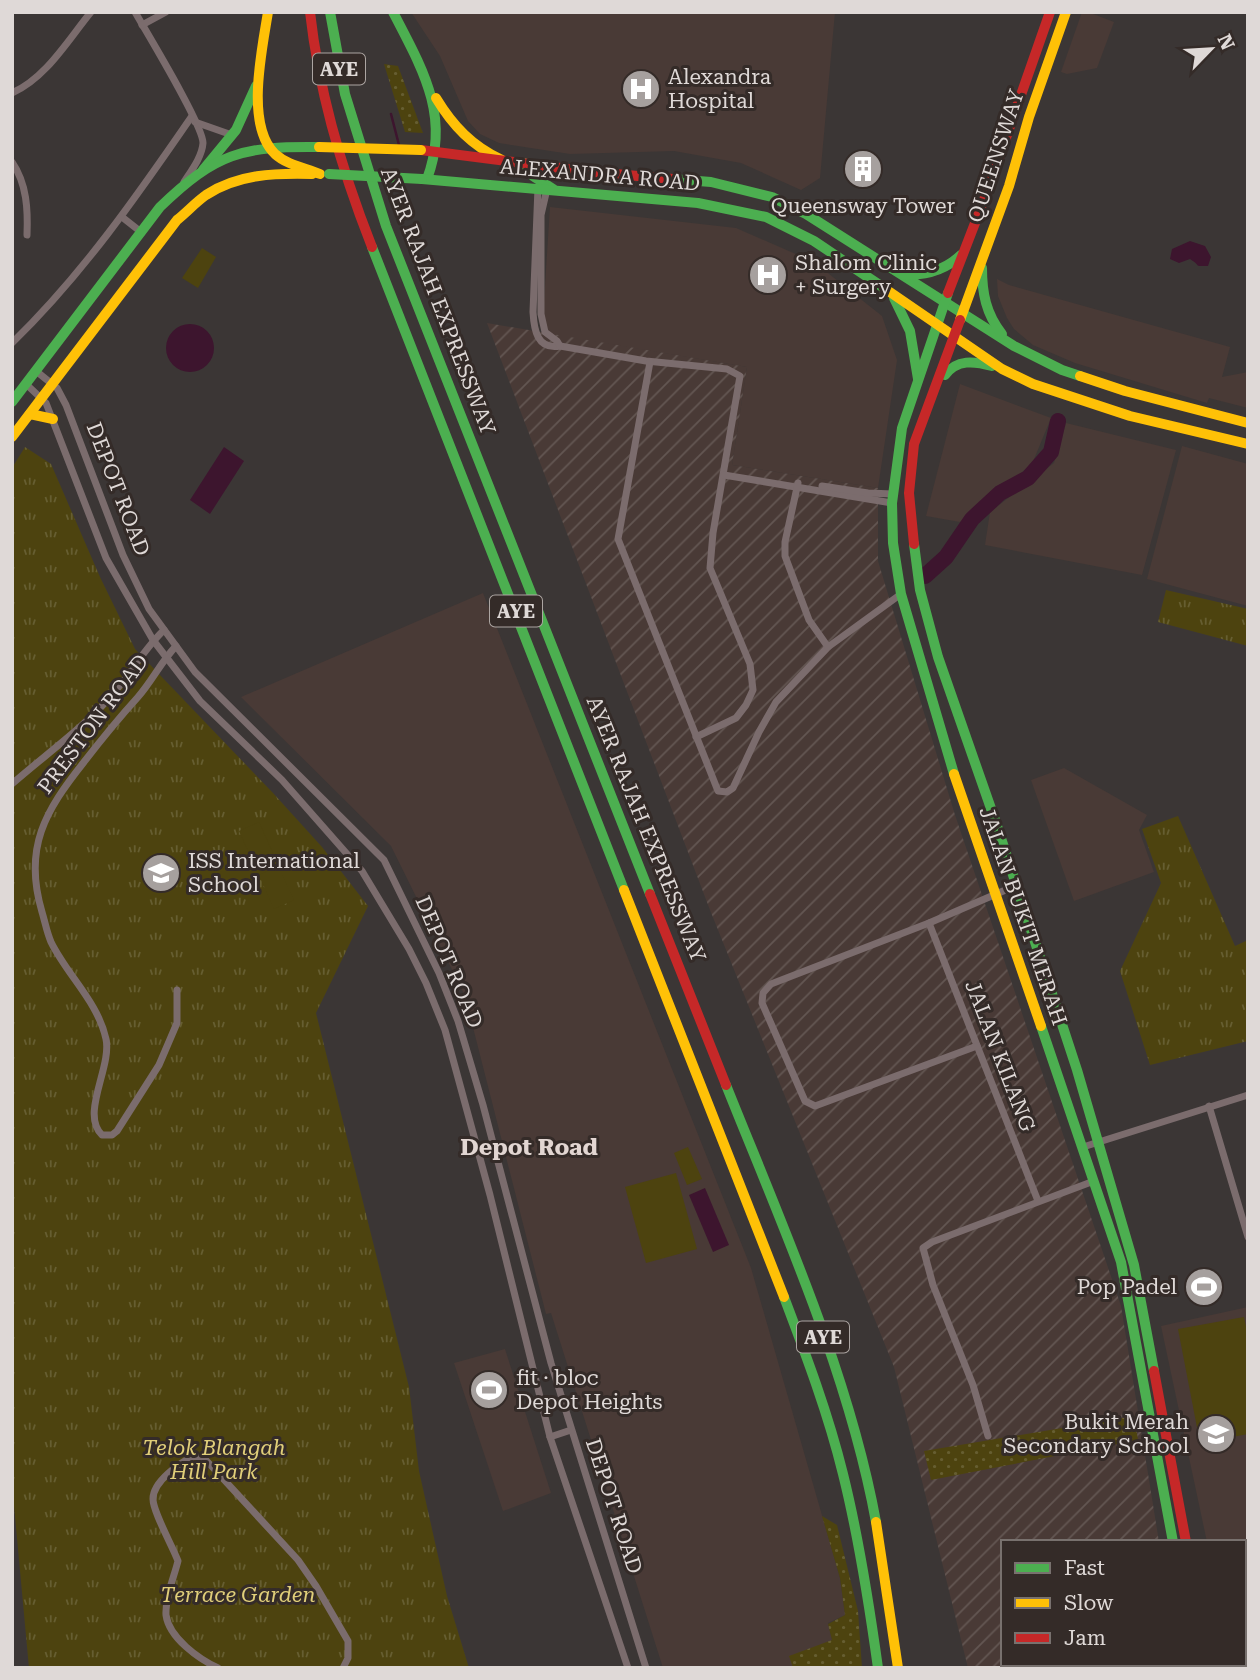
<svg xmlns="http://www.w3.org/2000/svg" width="1260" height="1680" viewBox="0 0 1260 1680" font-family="'Roboto Serif',serif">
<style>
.built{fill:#493a36}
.industrial{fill:url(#industrial-furrows)}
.grass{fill:url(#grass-dots)}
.park{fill:url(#park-tufts)}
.pitch{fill:#4d430f}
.water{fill:#3d152e}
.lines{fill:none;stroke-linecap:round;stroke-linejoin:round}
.stream{stroke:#3d152e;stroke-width:2.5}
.river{stroke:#3d152e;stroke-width:16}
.street{stroke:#7b6c6d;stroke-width:7}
.fast{stroke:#4caf50;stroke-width:10}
.slow{stroke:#ffc107;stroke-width:10}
.jam{stroke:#c62828;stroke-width:10}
.fast-bridge{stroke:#4caf50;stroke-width:10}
.slow-bridge{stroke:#ffc107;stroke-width:10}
.labels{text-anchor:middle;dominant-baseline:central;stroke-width:6;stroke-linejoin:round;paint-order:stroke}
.shield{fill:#342b28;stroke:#aca5a2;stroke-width:2}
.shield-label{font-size:19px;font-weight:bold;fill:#dfd9d7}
.poi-label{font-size:21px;fill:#dfd9d7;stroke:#342b28;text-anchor:start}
.street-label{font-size:21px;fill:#dfd9d7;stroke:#342b28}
.park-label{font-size:21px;font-style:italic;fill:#e0ce79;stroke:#342b28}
.neighbourhood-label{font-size:23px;font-weight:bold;fill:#e2d6d2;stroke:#342b28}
</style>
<defs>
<pattern id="industrial-furrows" width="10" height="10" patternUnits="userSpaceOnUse" patternTransform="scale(1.75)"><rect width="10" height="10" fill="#493a36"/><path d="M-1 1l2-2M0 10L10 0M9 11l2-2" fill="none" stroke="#635652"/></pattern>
<pattern id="grass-dots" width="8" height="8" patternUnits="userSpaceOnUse" patternTransform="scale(1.75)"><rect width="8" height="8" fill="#4d430f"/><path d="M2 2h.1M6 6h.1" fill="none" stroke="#665e31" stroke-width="1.8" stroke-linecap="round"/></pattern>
<pattern id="park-tufts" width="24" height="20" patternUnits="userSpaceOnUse" patternTransform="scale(1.75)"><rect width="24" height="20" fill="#4d430f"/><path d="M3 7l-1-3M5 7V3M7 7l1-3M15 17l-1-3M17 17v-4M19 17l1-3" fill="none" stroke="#665e31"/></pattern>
</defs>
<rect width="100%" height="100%" fill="#3b3635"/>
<g class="built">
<path d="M411 12H835L820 178 801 190 741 163 674 151 570 154 499 143 480 134 468 121 440 56Z"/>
<path d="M1082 12H1088L1114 22 1097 68 1067 74 1061 72Z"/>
<path d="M550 207 736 228 814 262 882 316 897 360 878 488 732 465 747 367 542 333Z"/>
<path d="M997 279 1009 285 1230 347 1222 377 1248 372V408L1209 398 1207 403 1075 363 1033 345 1014 329 1007 318 998 296Z"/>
<path d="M960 384 1051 418 1032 464 960 522 926 516Z"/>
<path d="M1066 423 1176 450 1142 575 985 545 990 512 1054 463Z"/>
<path d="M1182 446 1248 464V606L1147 579Z"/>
<path d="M483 593 751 1268 840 1578 845 1615 828 1623 832 1640 794 1668H663L551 1313 546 1314 465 996 391 846 241 697Z"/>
<path d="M1064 768 1147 815 1139 830 1154 872 1074 901 1031 780Z"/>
<path d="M1248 1307V1668H1223V1664H1244V1542H1207L1161 1326Z"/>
<path d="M505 1349 551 1493 503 1511 454 1363Z"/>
</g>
<path class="industrial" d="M487 323 747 367 732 465 878 488V561L955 815 1121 1306 1159 1542H1003V1664H1181V1668H968L894 1367 710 910Z"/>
<g class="grass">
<path d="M384 64 398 66 423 133 405 132Z"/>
<path d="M1134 1416 1138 1440 931 1480 924 1451Z"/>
<path d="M822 1516 837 1525 858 1611 862 1668H793L789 1656 832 1640 828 1624 845 1615 840 1578Z"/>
</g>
<g class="park">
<path d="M25 447 51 464 100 577 135 649 273 793 322 847 368 906 316 1013 409 1387 419 1471 447 1596 469 1668H29L12 1484V468Z"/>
<path d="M1166 590 1248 609V646L1158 622Z"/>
<path d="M1178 816 1235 946 1248 940V1041L1150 1065 1120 971 1161 883 1142 829Z"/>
</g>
<g class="pitch">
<path d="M202 248 216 257 198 288 182 278Z"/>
<path d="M259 822 277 862 257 871 239 831Z"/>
<path d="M278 866 294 900 274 909 259 875Z"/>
<path d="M688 1147 702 1179 687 1185 674 1153Z"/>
<path d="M676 1173 697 1249 646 1263 625 1187Z"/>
<path d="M1244 1317 1248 1337V1434L1200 1443 1178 1329Z"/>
</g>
<g class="water">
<path d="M1190 241 1205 246 1211 257 1208 266C1192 266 1203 267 1190 259L1179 263 1170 259 1172 249Z"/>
<circle cx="190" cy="348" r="24"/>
<path d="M224 447 244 461 210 514 190 500Z"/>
<path d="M705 1188 729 1245 713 1252 689 1195Z"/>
</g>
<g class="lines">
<path class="stream" d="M391 114 399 145"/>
<path class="river" d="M925 576 946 557 972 519 1000 493 1028 478 1051 452 1058 421"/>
<g class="street">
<path d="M135 12C147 33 203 125 203 143 202 157 191 171 184 182"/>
<path d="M142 25 166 12"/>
<path d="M12 93C46 78 68 40 91 12"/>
<path d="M195 122 232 135"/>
<path d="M12 162C27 184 28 210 27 235"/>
<path d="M538 188 533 312C534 330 537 350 560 346L646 361 727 369 740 376 713 533 710 568 750 664 753 690 746 705 736 718 696 737"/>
<path d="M547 189 541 215V314L545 332 557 341 560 346"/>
<path d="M122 217 141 232"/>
<path d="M12 343C82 275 137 196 192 116"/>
<path d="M650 362 618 539 718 791 727 792 733 788 759 732 776 702 828 647 901 594"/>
<path d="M36 371 57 388 66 405 123 555 149 609 195 672 384 860 439 973 458 1021 483 1105 551 1363 646 1668"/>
<path d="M26 384 46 403 106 558 153 640 200 701 282 780 362 871 409 949 426 983 445 1030 490 1195 550 1437 628 1668"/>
<path d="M724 475 892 503"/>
<path d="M798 483 785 542V556L809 620 828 647"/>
<path d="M822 486 868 493 893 494"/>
<path d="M176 646C161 662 152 681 138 697 119 718 101 740 84 762 45 811 23 848 42 912 45 922 47 933 51 942 67 975 98 1002 106 1039 112 1067 80 1114 102 1135H112L117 1131 159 1065 177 1023V990"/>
<path d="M12 784C46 754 89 724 117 689 133 670 145 648 164 630"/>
<path d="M929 923 1038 1201"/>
<path d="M977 1046 815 1106 805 1101 762 1003 763 993 771 984 929 923 1017 885"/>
<path d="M1209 1106 1248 1237"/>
<path d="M1083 1147 1248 1095"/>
<path d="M988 1436 973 1385 933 1285 923 1248 932 1242 1094 1181"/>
<path d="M550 1437 571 1430"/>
<path d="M218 1668C199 1659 169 1638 166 1615 165 1598 174 1577 178 1561 173 1547 153 1512 153 1499 153 1481 180 1463 194 1456L204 1458 298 1560 316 1586 348 1641V1658L343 1668"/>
</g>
<g class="fast">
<path d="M330 12 345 94 386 226 650 894"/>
<path d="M393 12C422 68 451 116 427 179"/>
<path d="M524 163 533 176 553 189"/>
<path d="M203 170 236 130 256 86"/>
<path d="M422 179 698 203 766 217 814 241 884 288"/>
<path d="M673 179 711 182 772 197 806 214 1014 346 1062 370 1080 376"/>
<path d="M372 247 624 890"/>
<path d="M982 268C982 293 986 314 1002 334"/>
<path d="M902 274C925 276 944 271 961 255"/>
<path d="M948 293 902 428 892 503 893 543 901 594 954 774"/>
<path d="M894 298 910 331 918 379"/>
<path d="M945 375C957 359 974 361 992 366"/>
<path d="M12 402 160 207C216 153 242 146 319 147"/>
<path d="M914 544 920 590 938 657 995 820 1077 1070 1134 1265 1154 1371"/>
<path d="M1041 1026 1121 1262 1173 1542"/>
<path d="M726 1085C782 1225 849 1374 876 1522"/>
<path d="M784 1297C806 1355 828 1413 843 1474 859 1538 869 1603 878 1668"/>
<path d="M1195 1664 1196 1668"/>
<path d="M1208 1664 1209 1668"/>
</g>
<g class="slow">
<path d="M268 12C262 50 245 125 275 154 287 165 306 168 320 174"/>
<path d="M436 98C453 126 472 146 502 160"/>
<path d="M884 288 1002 369 1033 384 1130 416 1248 444"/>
<path d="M960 320 1009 186 1029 117 1066 12"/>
<path d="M1080 376 1125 391 1248 423"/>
<path d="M30 414 53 419"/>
<path d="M12 437 177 220C187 212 196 202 206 195 238 174 275 173 312 174"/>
<path d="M954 774 1041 1026"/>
<path d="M624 890 784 1297"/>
<path d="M876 1522 898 1668"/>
</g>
<g class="jam">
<path d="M310 12C319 93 342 171 372 247"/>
<path d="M421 150 592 172 673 179"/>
<path d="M948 293 987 192 1050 12"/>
<path d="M914 544 909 493 914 444 960 320"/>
<path d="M650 894 726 1085"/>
<path d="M1154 1371 1186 1542"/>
</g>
<path class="fast-bridge" d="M329 174 422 179"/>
<path class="slow-bridge" d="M319 147 421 150"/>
</g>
<defs>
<symbol id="hospital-disc" viewBox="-11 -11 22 22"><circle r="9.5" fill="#a6a09e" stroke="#342b28"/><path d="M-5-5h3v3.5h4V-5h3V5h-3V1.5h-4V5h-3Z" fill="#fff"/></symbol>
<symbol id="building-disc" viewBox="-11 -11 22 22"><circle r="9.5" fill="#a6a09e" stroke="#342b28"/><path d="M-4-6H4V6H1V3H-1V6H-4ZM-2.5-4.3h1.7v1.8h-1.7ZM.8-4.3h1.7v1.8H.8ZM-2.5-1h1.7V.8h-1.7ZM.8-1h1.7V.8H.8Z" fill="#fff"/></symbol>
<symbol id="school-disc" viewBox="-11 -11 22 22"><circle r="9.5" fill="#a6a09e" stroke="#342b28"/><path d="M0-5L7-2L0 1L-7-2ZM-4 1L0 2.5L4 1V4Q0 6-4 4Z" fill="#fff"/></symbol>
<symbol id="stadium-disc" viewBox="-11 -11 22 22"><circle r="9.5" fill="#a6a09e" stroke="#342b28"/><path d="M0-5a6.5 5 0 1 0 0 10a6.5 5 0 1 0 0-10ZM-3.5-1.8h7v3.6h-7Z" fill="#fff"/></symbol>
</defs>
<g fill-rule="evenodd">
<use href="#hospital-disc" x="619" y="67" width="44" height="44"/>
<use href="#building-disc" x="841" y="147" width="44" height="44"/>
<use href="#hospital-disc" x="746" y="253" width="44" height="44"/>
<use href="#school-disc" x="139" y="851" width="44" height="44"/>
<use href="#stadium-disc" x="1182" y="1265" width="44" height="44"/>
<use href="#stadium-disc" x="467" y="1368" width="44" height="44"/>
<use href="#school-disc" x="1194" y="1412" width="44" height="44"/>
</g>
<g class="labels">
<g class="shield">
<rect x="313" y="53.5" width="52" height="31" rx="5"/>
<rect x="490" y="595.5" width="52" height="31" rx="5"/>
<rect x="797" y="1321.5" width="52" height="31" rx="5"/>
</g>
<g class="shield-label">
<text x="339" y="69">AYE</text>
<text x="516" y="611">AYE</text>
<text x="823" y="1337">AYE</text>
</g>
<g class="poi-label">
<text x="668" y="77">Alexandra<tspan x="668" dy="24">Hospital</tspan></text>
<text x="863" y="206" text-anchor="middle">Queensway Tower</text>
<text x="795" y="263">Shalom Clinic<tspan x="795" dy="24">+ Surgery</tspan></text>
<text x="188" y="861">ISS International<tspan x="188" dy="24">School</tspan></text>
<text x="1177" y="1287" text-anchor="end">Pop Padel</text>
<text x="516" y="1378">fit · bloc<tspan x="516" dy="24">Depot Heights</tspan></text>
<text x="1189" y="1422" text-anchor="end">Bukit Merah<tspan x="1189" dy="24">Secondary School</tspan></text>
</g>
<g class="street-label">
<text transform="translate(996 156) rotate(-72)">QUEENSWAY</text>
<text transform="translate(600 175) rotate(5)">ALEXANDRA ROAD</text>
<text transform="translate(438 301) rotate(69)">AYER RAJAH EXPRESSWAY</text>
<text transform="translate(118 489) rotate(69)">DEPOT ROAD</text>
<text transform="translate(93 724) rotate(-53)">PRESTON ROAD</text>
<text transform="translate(646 829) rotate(68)">AYER RAJAH EXPRESSWAY</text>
<text transform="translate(1023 916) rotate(71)">JALAN BUKIT MERAH</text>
<text transform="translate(449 962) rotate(67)">DEPOT ROAD</text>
<text transform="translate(1000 1056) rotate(69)">JALAN KILANG</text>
<text transform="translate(614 1506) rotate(72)">DEPOT ROAD</text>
</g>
<g class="park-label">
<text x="214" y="1448">Telok Blangah<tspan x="214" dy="24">Hill Park</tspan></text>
<text x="238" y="1595">Terrace Garden</text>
</g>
<g class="neighbourhood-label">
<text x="529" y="1147">Depot Road</text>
</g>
</g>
<rect width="1260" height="1680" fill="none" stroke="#dfd9d7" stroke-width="28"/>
<rect x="1001" y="1540" width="245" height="126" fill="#342b28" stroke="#78716e" stroke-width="2"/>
<rect x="1015" y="1563" width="35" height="10" fill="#4caf50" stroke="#78716e" stroke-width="2"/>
<text x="1064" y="1575" font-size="21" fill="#dfd9d7">Fast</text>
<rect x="1015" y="1598" width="35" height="10" fill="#ffc107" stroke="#78716e" stroke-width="2"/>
<text x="1064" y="1610" font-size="21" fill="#dfd9d7">Slow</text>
<rect x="1015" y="1633" width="35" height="10" fill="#c62828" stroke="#78716e" stroke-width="2"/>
<text x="1064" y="1645" font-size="21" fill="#dfd9d7">Jam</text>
<g transform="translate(1211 49) rotate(65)" stroke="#342b28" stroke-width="5" paint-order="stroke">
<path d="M0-5L12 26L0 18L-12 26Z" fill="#dfd9d7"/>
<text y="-10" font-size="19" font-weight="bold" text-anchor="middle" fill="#dfd9d7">N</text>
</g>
</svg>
